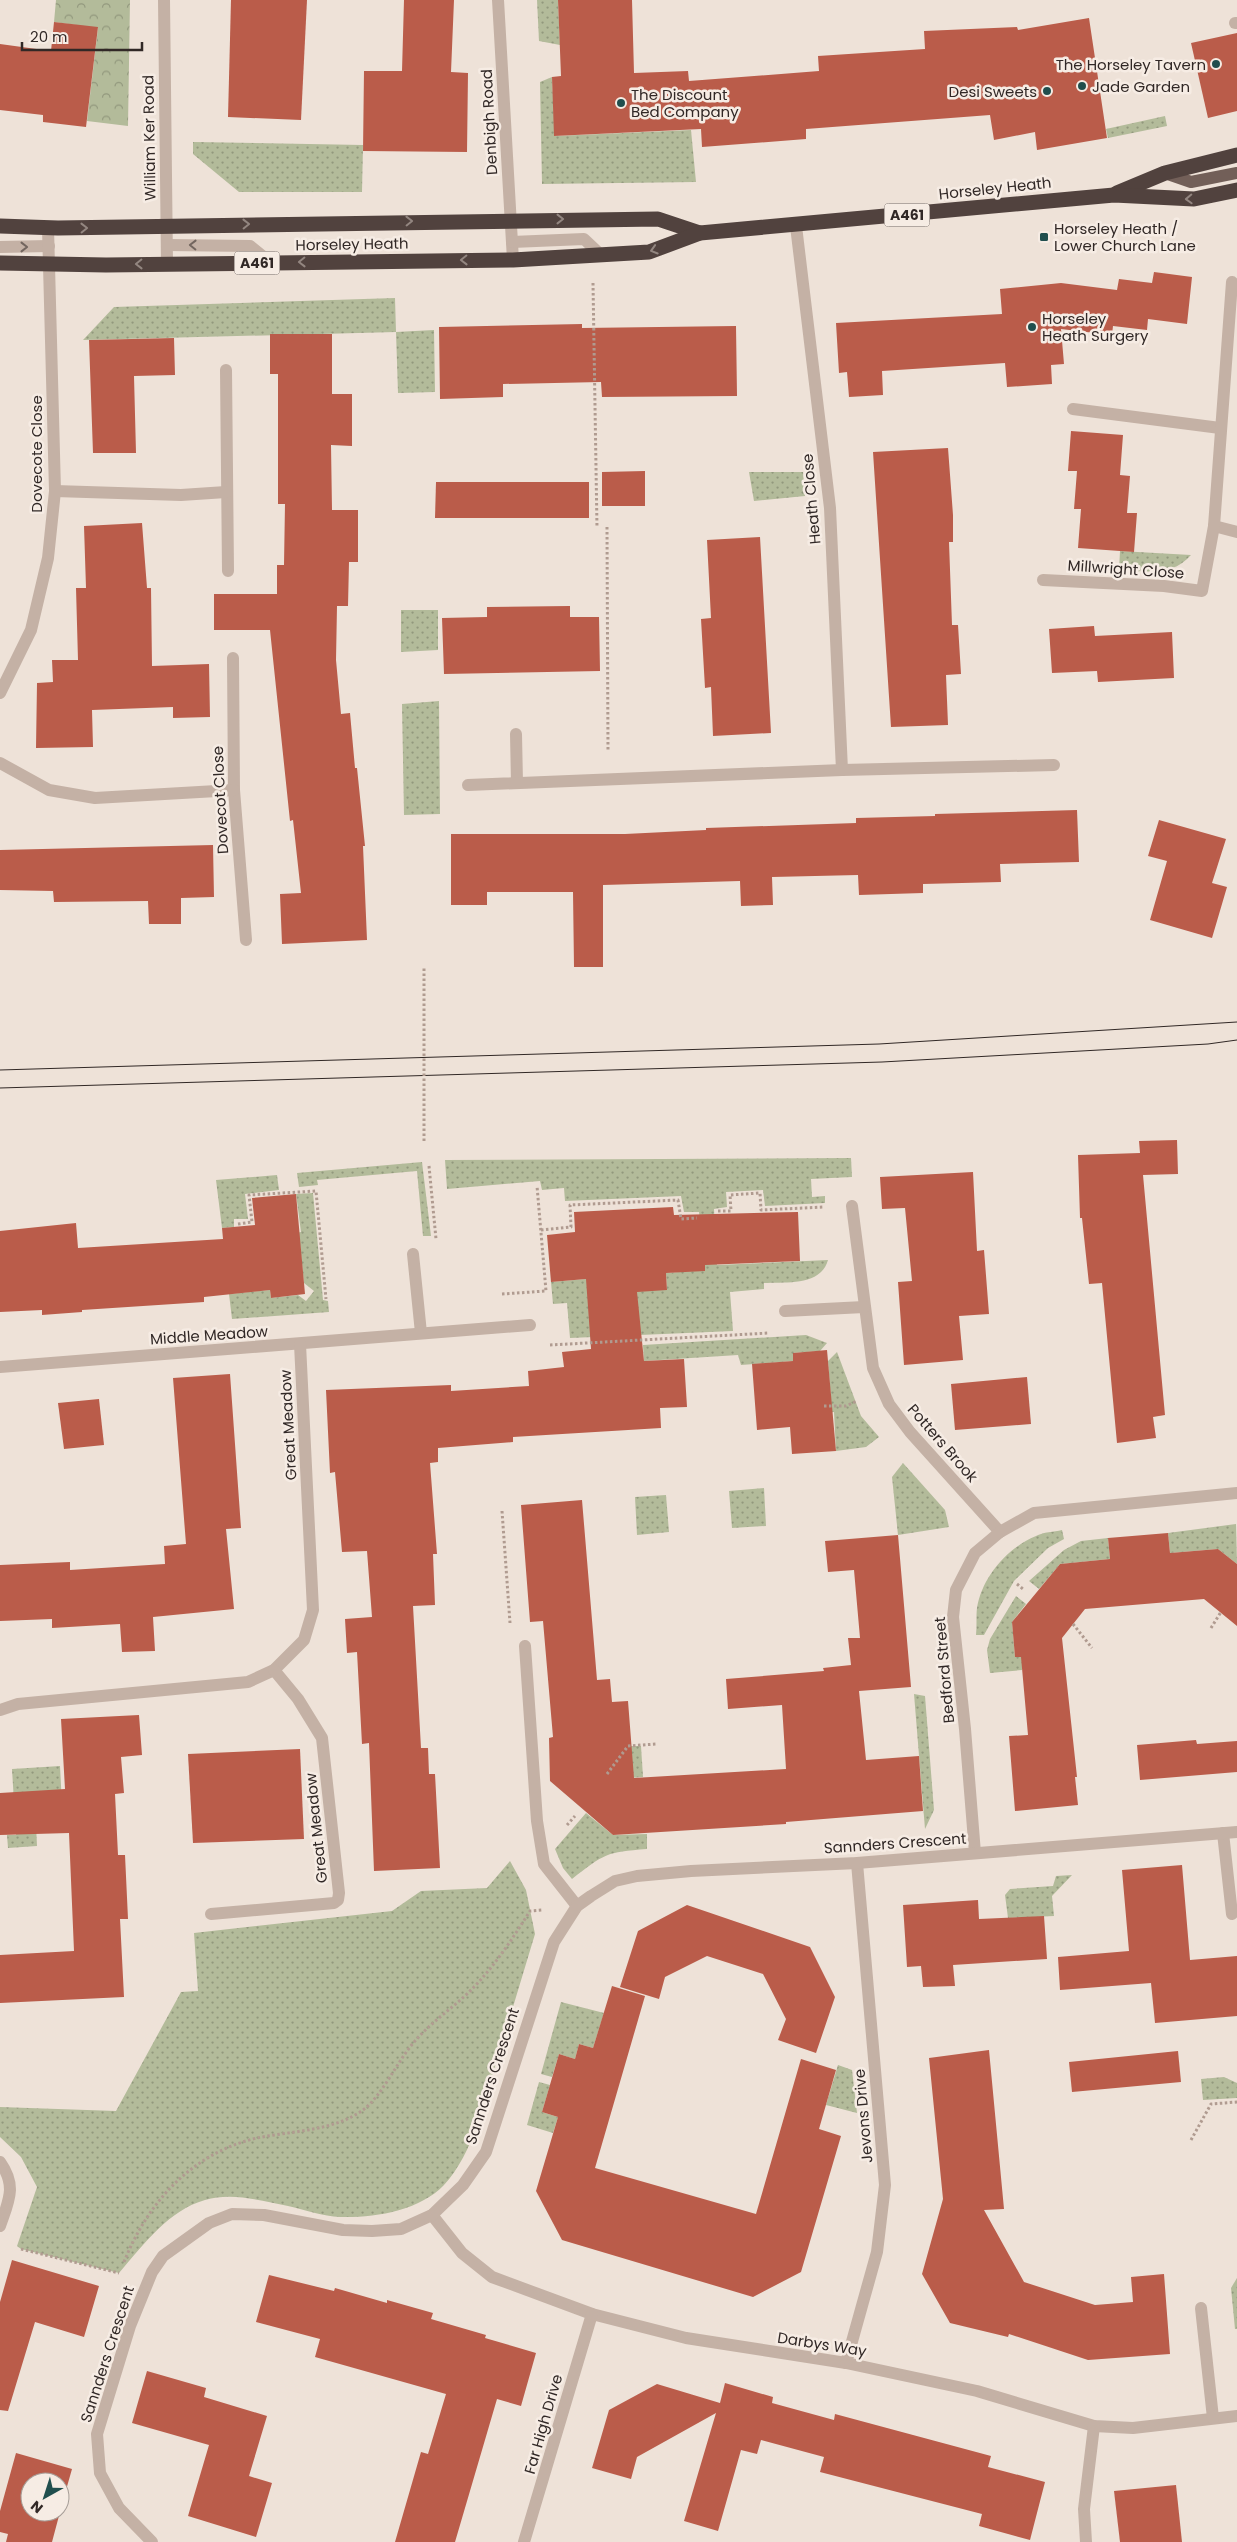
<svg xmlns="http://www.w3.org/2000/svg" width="1237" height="2542" viewBox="0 0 1237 2542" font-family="Poppins,sans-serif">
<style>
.grass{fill:url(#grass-dots)}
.forest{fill:url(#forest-crowns)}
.building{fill:#ba5c4a}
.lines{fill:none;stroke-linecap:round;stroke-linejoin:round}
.path{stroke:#b09b90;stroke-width:3;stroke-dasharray:2.5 2.5;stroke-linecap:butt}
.minor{stroke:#c4b1a5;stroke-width:12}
.major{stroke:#725f58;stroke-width:12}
.highway{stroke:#51423e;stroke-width:15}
.tram{stroke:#312826;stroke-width:1}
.path-bridge{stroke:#b09b90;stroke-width:3;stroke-dasharray:2.5 2.5;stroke-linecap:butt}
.oneway{stroke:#938680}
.oneway2{stroke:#73665f}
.poi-dot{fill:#204e4d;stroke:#f6ece4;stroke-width:2}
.labels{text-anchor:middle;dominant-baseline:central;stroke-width:5;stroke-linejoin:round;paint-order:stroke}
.shield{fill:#f6ece4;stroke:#6c635f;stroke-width:1}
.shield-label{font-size:14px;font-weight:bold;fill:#312826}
.poi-label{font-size:15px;fill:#312826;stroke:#f6ece4;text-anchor:start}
.street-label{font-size:15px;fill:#312826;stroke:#f6ece4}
</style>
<defs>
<pattern id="grass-dots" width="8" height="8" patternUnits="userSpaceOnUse" patternTransform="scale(1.25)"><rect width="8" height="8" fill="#b3bb9a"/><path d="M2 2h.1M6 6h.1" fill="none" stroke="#92987d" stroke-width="1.8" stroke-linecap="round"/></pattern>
<pattern id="forest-crowns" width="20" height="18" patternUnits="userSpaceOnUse" patternTransform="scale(1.25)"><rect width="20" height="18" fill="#b3bb9a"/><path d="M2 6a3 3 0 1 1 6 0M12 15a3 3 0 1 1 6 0" fill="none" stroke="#92987d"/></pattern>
</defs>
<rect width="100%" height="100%" fill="#eee2d8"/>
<g class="grass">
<path d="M537 0H558L560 45 539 41Z"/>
<path d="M552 77 555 136 691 130 696 182 542 184 540 82Z"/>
<path d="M1165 116 1167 126 1108 138 1106 129Z"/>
<path d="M193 142 363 145 362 192H239L193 154Z"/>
<path d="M395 298 396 332 434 330 435 392 398 393 396 332 83 340 114 307Z"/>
<path d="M749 472H803L805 496 754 501Z"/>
<path d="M1120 551 1191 555C1172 577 1147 571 1119 570Z"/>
<path d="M401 610H438V650L401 652Z"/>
<path d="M439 701 440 814 404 815 402 704Z"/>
<path d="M851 1158 852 1177 811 1179 812 1197 825 1196V1203L765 1206 763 1190 726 1192 727 1207 714 1209 717 1265 828 1260C821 1286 786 1282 764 1283V1289L730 1292 733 1331 570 1338 567 1303 553 1304 551 1282 586 1279 667 1290 666 1273 705 1270 699 1212H684L681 1196 565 1201 564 1188 542 1190 540 1181 447 1189 445 1160Z"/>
<path d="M422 1162 431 1236H423L417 1171 317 1180 318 1185 299 1187 297 1173Z"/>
<path d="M277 1175 279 1190 245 1194 248 1219H234V1227L222 1228 216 1180Z"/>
<path d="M313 1193 323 1300 328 1301 329 1312 232 1319 229 1294 270 1290 271 1298 298 1295 306 1301 314 1291 304 1283 300 1245 291 1234 301 1232 296 1194Z"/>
<path d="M806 1335 827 1343 820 1351 793 1353V1361L741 1365 738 1355 644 1361 643 1345Z"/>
<path d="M837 1352 861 1416 879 1437 866 1447 836 1451 834 1412 824 1413 831 1400 828 1361Z"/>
<path d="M903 1463 945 1510 949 1527 898 1535 892 1477Z"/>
<path d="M764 1488 766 1526 732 1528 729 1491Z"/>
<path d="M666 1495 669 1532 637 1535 635 1497Z"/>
<path d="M1236 1524 1237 1564 1218 1549 1170 1553 1168 1533Z"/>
<path d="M1062 1530 1064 1539 1048 1548 1014 1581 984 1635H976C977 1626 976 1616 977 1608 982 1577 1007 1548 1036 1536 1043 1532 1054 1532 1062 1530Z"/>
<path d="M1108 1538 1110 1559 1060 1564 1039 1589 1029 1581 1064 1550 1081 1541Z"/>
<path d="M1016 1596 1026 1604 1012 1622 1015 1657H1022V1670L990 1673 987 1650 990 1639Z"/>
<path d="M914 1694 925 1696 934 1810 925 1829Z"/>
<path d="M628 1746H641L643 1777 613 1779Z"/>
<path d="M60 1766 63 1824 36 1825 37 1846 8 1848 7 1835H16L12 1769Z"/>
<path d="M586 1813 613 1835 647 1834V1849C606 1852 604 1854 572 1879L563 1868 555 1849Z"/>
<path d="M510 1861 526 1890 535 1934 477 2126C469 2147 459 2169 444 2185 419 2211 374 2218 340 2217 323 2216 305 2210 288 2206 261 2201 233 2192 205 2200 169 2210 143 2245 119 2273L21 2249 17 2246 37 2187 21 2157 0 2137V2107L116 2111 181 1992 198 1991 194 1933 392 1911 421 1891 487 1888Z"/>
<path d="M1072 1875 1052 1896 1054 1916 1008 1918 1005 1895 1010 1889 1053 1886 1056 1876Z"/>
<path d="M561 2002 604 2013 593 2048 579 2044 575 2059 559 2054 552 2077 541 2074Z"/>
<path d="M838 2065 852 2070 857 2113 826 2105Z"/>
<path d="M1224 2077 1237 2083V2098L1203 2100 1201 2079Z"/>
<path d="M539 2082 550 2085 542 2112 558 2117 553 2133 527 2125Z"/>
<path d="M1237 2278V2329H1235L1231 2288Z"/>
</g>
<path class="forest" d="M56 0H130L128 126 87 121 98 28 54 22Z"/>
<g class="building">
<path d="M231 0H307L301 120 228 117Z"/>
<path d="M404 0H454L451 72 468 73 467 152 363 151 364 71H402Z"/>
<path d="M558 0H632L634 73 688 71 689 81 819 71 818 56 925 49 924 31 1017 27 1018 30 1089 18 1107 138 1037 150 1035 132 994 140 990 115 806 129V139L702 147 701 129 554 136 552 77 561 76Z"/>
<path d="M54 22 98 27 86 127 43 122V115L0 110V44L51 51Z"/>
<path d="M1237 33V111L1208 118 1191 43Z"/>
<path d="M1154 272 1192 277 1187 324 1148 319 1147 330 1113 326 1112 335 1061 329 1064 364 1051 365 1052 384 1007 387 1005 363 882 371 883 395 849 397 847 372 839 373 836 323 1002 314 1000 289 1061 283 1117 290 1119 279 1152 283Z"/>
<path d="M582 324V328L736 326 737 396 602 397 601 382 503 384V397L440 399 439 327Z"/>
<path d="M270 334H332V394H352V446L331 445 332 510H358V562H349L348 606H337L336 660 341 714 350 713 355 768H357L365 846H363L367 940 282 944 280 894 301 893 293 820 290 821 270 630H214V594H277V565H284L285 504H278V374H270Z"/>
<path d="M174 338 175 375 134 376 136 453H93L89 340Z"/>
<path d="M1071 431 1123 435 1120 475 1130 476 1127 513H1137L1134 552 1078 548 1081 509H1074L1077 471H1068Z"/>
<path d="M948 448 953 515V542H949L952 625H958L961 674 946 675 948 725 891 727 873 452Z"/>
<path d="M645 471V506H602V472Z"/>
<path d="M436 482H589V518H435Z"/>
<path d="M142 523 147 588H151L152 666 209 664 210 717 173 718V707L92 710 93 747 36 748 37 683 53 682 52 660H78L76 588H86L84 526Z"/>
<path d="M760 537 771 733 713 736 711 687 705 688 701 619 711 618 707 540Z"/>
<path d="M570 606V617H599L600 671 444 674 442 618 487 617V607Z"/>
<path d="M1094 626 1095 636 1172 632 1174 678 1098 682 1097 671 1052 673 1049 629Z"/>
<path d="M1077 810 1079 862 1000 864 1001 882 923 884V893L859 895 858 875 772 877 773 905 741 906 740 881 603 885V967H574L573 892H487V905H451V834H625L706 830V828L856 823V818L935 816V814Z"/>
<path d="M1159 820 1226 839 1212 883 1227 887 1212 938 1150 920 1167 861 1148 856Z"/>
<path d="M213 845 214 897 181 898V924H149L148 901 54 902 53 891 0 890V850Z"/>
<path d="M1177 1140 1178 1174 1143 1175 1165 1415 1153 1417 1156 1438 1117 1443 1102 1283 1089 1284 1082 1218H1080L1078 1155 1140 1153 1139 1141Z"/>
<path d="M973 1172 977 1251 984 1250 989 1314 959 1316 963 1360 904 1365 898 1282 912 1281 905 1208 882 1209 880 1177Z"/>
<path d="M296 1194 305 1294 271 1298 270 1290 204 1297V1302L82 1310V1312L42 1315V1310L0 1312V1231L76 1223 78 1248 223 1239 222 1228 255 1225 252 1198Z"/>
<path d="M673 1207 674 1215 798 1212 800 1261 705 1265V1271L666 1273 667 1290 637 1292 644 1361 684 1359 687 1407 660 1408 661 1428 513 1437V1442L438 1448V1462L430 1463 437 1554H433L435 1605 413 1606 421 1748H428L429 1774H435L440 1868 374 1871 369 1743 362 1744 357 1652 347 1653 345 1619 372 1617 367 1551 342 1552 335 1472 330 1473 326 1390 451 1385V1391L529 1386 528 1371 564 1367 562 1352 591 1349 586 1279 551 1282 547 1235 575 1232 574 1212Z"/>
<path d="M827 1350 836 1451 792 1454 790 1427 757 1430 752 1364 793 1361V1353Z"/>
<path d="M230 1374 241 1528 226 1529 234 1609 153 1617 155 1651 122 1652 120 1624 52 1628V1619L0 1621V1565L70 1562V1570L165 1564 164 1546 186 1544 173 1378Z"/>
<path d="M1027 1377 1031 1424 955 1430 951 1384Z"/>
<path d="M99 1399 104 1445 64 1449 58 1403Z"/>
<path d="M582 1500 597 1680 610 1679 612 1702 628 1701 634 1778 786 1769 782 1705 728 1709 726 1679 824 1671 823 1668 851 1665 848 1638H860L854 1570 828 1572 825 1541 898 1535 911 1687 859 1691 866 1760 919 1756 923 1811 786 1822V1824L613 1835 550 1781 549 1738 553 1737 543 1621 530 1622 521 1505Z"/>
<path d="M1168 1533 1170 1553 1218 1549 1237 1564V1626L1204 1599 1085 1609 1062 1638 1077 1777H1075L1078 1805 1015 1811 1009 1736 1028 1735 1021 1657H1015L1012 1622 1060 1564 1110 1559 1108 1538Z"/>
<path d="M139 1715 142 1755 121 1757 124 1793 115 1794 118 1855H125L128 1919H120L124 1997 0 2003V1955L74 1951 69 1833 0 1835V1793L65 1789 61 1719Z"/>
<path d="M1196 1740 1197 1744 1237 1741V1772L1140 1780 1137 1745Z"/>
<path d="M300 1749 304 1839 193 1843 188 1754Z"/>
<path d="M1182 1865 1190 1960 1237 1956V2016L1155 2023 1151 1983 1060 1990 1058 1957 1129 1951 1122 1870Z"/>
<path d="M978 1900 979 1919 1044 1916 1047 1959 953 1965 955 1986 923 1987 921 1966 907 1967 903 1905Z"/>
<path d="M687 1905 810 1947 835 1997 816 2053 778 2040 786 2019 763 1974 707 1956 665 1977 659 1999 620 1987 638 1931Z"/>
<path d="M612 1986 645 1996 595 2168 756 2214 801 2059 836 2070 819 2129 841 2136 801 2272 753 2297 562 2240 536 2191 558 2117 542 2112 559 2054 575 2059 579 2044 593 2048Z"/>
<path d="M989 2050 1004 2209 984 2210 1024 2282 1095 2305 1133 2302 1131 2277 1164 2274 1170 2354 1088 2360 1009 2334 1008 2337 950 2323 922 2274 943 2199 929 2058Z"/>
<path d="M1178 2051 1181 2082 1072 2092 1069 2062Z"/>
<path d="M12 2260 99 2286 84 2337 35 2322 8 2411 0 2410V2302Z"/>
<path d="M269 2275 334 2291 335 2288 387 2303V2300L433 2313 431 2319 486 2335 485 2338 536 2353 521 2406 497 2399 455 2542H395L421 2452 428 2454 446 2394 315 2357 320 2339 256 2322Z"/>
<path d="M147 2371 206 2388 204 2397 267 2416 249 2476 272 2483 256 2537 188 2516 209 2445 132 2423Z"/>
<path d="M725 2383 773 2397 772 2403 834 2420 835 2414 991 2456 988 2467 1045 2482 1030 2540 979 2526 982 2514 820 2472 824 2457 761 2440 757 2454 741 2450 718 2531 684 2521 716 2413 637 2457 631 2479 592 2468 609 2410 657 2384 720 2403Z"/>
<path d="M16 2453 72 2469 60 2511V2482H30V2512H60L52 2542H6L8 2534 0 2532V2511Z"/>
<path d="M1176 2485 1182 2542H1120L1114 2491Z"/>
</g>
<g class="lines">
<g class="path">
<path d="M593 283 597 528"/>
<path d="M607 527 608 751"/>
<path d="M429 1166 436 1239"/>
<path d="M718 1211H731L730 1195 760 1193 761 1210 824 1207"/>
<path d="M238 1224 252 1222 249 1195 316 1191 326 1299"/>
<path d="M541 1230 571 1227 570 1205 678 1200 681 1219 697 1218"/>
<path d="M502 1294 546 1291 537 1186"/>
<path d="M550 1345 769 1333"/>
<path d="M824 1406H846L857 1401"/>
<path d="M502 1511 510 1623"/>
<path d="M1017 1584 1023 1589"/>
<path d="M1073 1624 1092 1648"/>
<path d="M1211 1628 1221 1612"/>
<path d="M607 1774 628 1746 656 1744"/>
<path d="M567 1825 575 1816"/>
<path d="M1191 2140 1211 2104 1237 2102"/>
<path d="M21 2249 119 2273"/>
<path d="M124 2262C148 2202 192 2153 257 2138 291 2131 334 2131 363 2110 383 2095 397 2061 415 2041 432 2021 456 2006 474 1987 496 1964 513 1938 530 1911L542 1910"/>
</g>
<g class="minor">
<path d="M164 0 167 264"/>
<path d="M498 0 513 260"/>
<path d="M1235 23H1237"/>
<path d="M796 226 830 508 842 770"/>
<path d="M512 242 584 239 601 255"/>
<path d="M167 245 250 246 271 263"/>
<path d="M0 247 49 246"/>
<path d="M226 370 228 571"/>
<path d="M1073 409 1220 428"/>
<path d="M55 491 181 495 226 492"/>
<path d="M1214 526 1237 532"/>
<path d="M1043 580 1164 586 1202 591 1214 526 1232 282"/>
<path d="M233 658 234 790 246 940"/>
<path d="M0 693 31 630 48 558 55 491 48 228"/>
<path d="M516 734 517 783"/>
<path d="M0 763 49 790 95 798 234 790"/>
<path d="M468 785 842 770 1054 765"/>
<path d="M852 1206 873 1368 889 1404 910 1432 1000 1532"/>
<path d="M413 1254 421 1333"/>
<path d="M785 1311 864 1307"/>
<path d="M0 1367 530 1325"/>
<path d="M525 1646 537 1821 544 1864 577 1906"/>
<path d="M0 1710 18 1704 248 1682 274 1670 304 1640 313 1610 300 1344"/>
<path d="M1223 1833 1232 1914"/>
<path d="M975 1853 965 1729 953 1617 956 1590 975 1553 1000 1532 1034 1513 1237 1493"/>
<path d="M211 1914 334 1903 338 1900 339 1893 322 1738 298 1699 274 1670"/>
<path d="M0 2162C17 2186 9 2200 0 2226"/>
<path d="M432 2215 462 2253 492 2277 592 2314 686 2338 846 2363 977 2391 1094 2426 1133 2428 1237 2416"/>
<path d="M1201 2308 1213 2418"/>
<path d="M846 2363 877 2252 885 2185 857 1863"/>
<path d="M152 2542 119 2508 100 2473 97 2434 130 2326 152 2272 163 2256 209 2223 232 2214 264 2215 343 2230 372 2231 401 2229 432 2215 463 2185 486 2152 554 1942 577 1906 591 1896 615 1881 637 1876 691 1871 857 1863 1237 1832"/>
<path d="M524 2542 592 2314"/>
<path d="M1086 2542 1084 2509 1094 2426"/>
</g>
<path class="major" d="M1165 173 1191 182 1237 173"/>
<g class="highway">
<path d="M1117 193 1165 173 1237 155"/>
<path d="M0 226 58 228 658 219 700 233"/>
<path d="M0 263 106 265 513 260 649 252 700 233 1114 195 1194 199 1237 190"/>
</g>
<g class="tram">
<path d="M0 1070 879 1044 1237 1022"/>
<path d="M0 1088 882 1062 1208 1044 1237 1040"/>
</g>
<path class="path-bridge" d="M424 1141V966"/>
</g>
<defs><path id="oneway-chevron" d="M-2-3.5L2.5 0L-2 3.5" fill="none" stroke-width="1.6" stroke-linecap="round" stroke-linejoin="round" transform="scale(1.25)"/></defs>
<g class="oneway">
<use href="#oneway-chevron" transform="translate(1189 199) rotate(178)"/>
<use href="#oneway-chevron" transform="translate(560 219)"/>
<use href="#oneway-chevron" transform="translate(409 221) rotate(-1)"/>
<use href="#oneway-chevron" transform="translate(246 224) rotate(-1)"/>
<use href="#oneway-chevron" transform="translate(84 228) rotate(-1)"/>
<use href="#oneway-chevron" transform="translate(654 250) rotate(163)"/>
<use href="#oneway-chevron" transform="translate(464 260) rotate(179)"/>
<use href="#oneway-chevron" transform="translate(302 262) rotate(179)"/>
<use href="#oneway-chevron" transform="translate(139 264) rotate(179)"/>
</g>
<g class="oneway2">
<use href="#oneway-chevron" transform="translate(193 245) rotate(-179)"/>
<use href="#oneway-chevron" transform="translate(24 247)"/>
</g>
<g class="poi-dot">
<circle cx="1216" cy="64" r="5"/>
<circle cx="1082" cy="86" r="5"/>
<circle cx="1047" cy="91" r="5"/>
<circle cx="621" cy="103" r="5"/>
<rect x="1039" y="232" width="10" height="10" rx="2.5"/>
<circle cx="1032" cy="327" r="5"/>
</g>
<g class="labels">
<g class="shield">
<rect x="884.5" y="203.5" width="45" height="23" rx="4"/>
<rect x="234.5" y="251.5" width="45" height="23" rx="4"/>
</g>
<g class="shield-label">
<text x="907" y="215">A461</text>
<text x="257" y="263">A461</text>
</g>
<g class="poi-label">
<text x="1206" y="64" text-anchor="end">The Horseley Tavern</text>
<text x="1092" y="86">Jade Garden</text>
<text x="1037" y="91" text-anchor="end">Desi Sweets</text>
<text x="631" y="94">The Discount<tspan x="631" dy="17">Bed Company</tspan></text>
<text x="1054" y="228">Horseley Heath /<tspan x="1054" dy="17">Lower Church Lane</tspan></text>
<text x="1042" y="318">Horseley<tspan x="1042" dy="17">Heath Surgery</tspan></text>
</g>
<g class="street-label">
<text transform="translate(489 122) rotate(-93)">Denbigh Road</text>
<text transform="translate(149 138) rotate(-91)">William Ker Road</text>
<text transform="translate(995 188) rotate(-6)">Horseley Heath</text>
<text transform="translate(352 244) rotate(-1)">Horseley Heath</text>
<text transform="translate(36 454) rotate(-90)">Dovecote Close</text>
<text transform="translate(811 499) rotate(-95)">Heath Close</text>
<text transform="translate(1126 569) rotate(4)">Millwright Close</text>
<text transform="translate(220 800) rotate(-93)">Dovecot Close</text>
<text transform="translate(209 1335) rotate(-4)">Middle Meadow</text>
<text transform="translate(288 1425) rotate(-93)">Great Meadow</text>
<text transform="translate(943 1443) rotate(49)">Potters Brook</text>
<text transform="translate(944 1670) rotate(-95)">Bedford Street</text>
<text transform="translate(316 1828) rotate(-96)">Great Meadow</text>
<text transform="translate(895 1843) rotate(-4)">Sannders Crescent</text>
<text transform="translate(492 2076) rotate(-72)">Sannders Crescent</text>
<text transform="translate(863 2116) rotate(-95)">Jevons Drive</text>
<text transform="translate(822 2344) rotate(9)">Darbys Way</text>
<text transform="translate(107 2354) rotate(-72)">Sannders Crescent</text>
<text transform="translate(543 2424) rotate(-74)">Far High Drive</text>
</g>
</g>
<g transform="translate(45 2497) rotate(219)"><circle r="24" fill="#f6ece4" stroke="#a79e98"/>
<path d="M0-4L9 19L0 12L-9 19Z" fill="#204e4d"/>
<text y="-8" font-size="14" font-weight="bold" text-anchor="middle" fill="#312826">N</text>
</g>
<path d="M22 42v8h120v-8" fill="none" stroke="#312826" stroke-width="2.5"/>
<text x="30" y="42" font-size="15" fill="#312826" stroke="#f6ece4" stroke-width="4" paint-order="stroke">20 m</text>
</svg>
